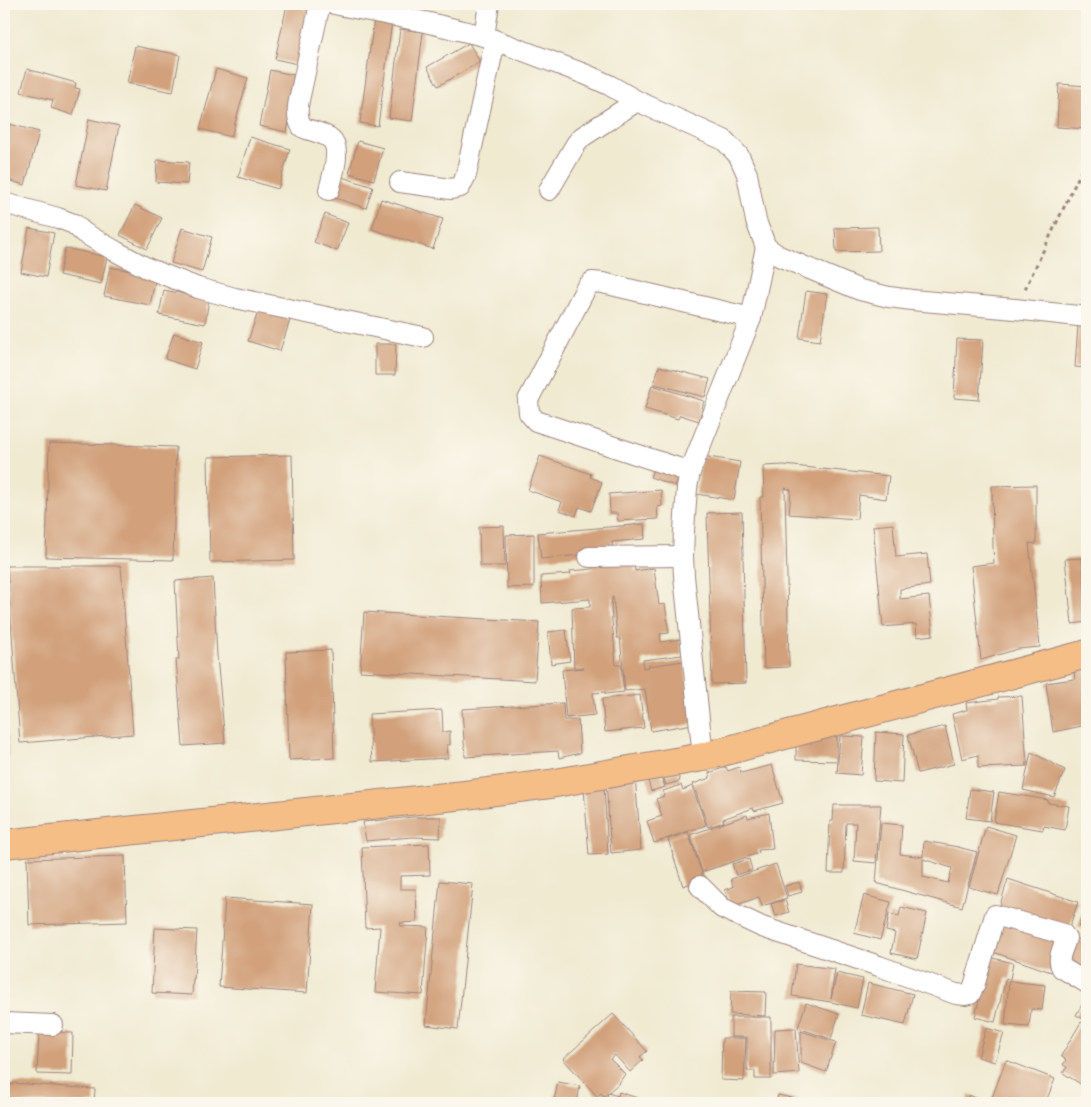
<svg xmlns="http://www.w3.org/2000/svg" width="1091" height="1107" viewBox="0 0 1091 1107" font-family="Mali,sans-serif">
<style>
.building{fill:#d2a17c;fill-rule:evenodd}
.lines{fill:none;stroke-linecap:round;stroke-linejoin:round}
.street-casing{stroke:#9d847e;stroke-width:22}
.primary-casing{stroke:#9d847e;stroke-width:30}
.path{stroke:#9d847e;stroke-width:3;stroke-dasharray:4 4;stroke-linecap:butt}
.street{stroke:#fff;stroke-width:20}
.primary{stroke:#f6be87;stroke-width:28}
</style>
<rect width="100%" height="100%" fill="#fbf7ec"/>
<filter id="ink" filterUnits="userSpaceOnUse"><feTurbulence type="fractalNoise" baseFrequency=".02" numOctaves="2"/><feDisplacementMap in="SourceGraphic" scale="10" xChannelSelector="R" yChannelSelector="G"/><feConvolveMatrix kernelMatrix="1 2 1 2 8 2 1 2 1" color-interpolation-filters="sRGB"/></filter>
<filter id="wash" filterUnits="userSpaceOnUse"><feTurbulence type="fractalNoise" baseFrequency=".0096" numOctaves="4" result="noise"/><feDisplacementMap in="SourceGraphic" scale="20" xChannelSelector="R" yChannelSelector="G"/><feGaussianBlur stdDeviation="1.12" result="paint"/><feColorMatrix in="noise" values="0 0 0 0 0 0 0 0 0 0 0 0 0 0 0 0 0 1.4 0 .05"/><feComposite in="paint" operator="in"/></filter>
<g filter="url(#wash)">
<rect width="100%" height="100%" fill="#f0ead1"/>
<g id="blocks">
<g class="building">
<path d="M287 5 314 11 302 65 275 59Z"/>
<path d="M374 19 392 21 378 126 360 123Z"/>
<path d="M400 29 423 32 412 121 389 118Z"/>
<path d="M469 43 480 62 438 86 427 67Z"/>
<path d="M135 46 180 55 173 92 127 83Z"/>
<path d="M27 69 76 83 75 88 80 89 73 115 51 108 53 100 21 92Z"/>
<path d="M216 69 248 78 231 137 200 129Z"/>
<path d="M270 70 298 76 287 132 259 126Z"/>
<path d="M1059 84 1087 86V129L1057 127Z"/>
<path d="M89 119 119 126 106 191 76 185Z"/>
<path d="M10 124 39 132 25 185 4 179V149Z"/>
<path d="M250 137 290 149 278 189 238 177Z"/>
<path d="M358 141 383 148 374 180 349 173Z"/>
<path d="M157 160 189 162 187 184 156 182Z"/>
<path d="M342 177 373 187 366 208 335 198Z"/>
<path d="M381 199 443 219 433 249 372 229Z"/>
<path d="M135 205 162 218 147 249 120 235Z"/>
<path d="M325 214 348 223 337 251 314 242Z"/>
<path d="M878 227 879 251 836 252 835 228Z"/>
<path d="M29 228 54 233 46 277 21 272Z"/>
<path d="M182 228 212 237 202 272 171 263Z"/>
<path d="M65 248 107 257 101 284 59 275Z"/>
<path d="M110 267 156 276 150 305 104 296Z"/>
<path d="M164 290 209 299 205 324 159 315Z"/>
<path d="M806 291 827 294 820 341 799 338Z"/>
<path d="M259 309 290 320 280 351 248 341Z"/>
<path d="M1078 325 1087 326V368L1075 367Z"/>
<path d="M174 333 203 342 195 369 165 359Z"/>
<path d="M957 339 983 340 979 400 954 398Z"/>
<path d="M375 344H396L395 375H375Z"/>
<path d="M659 366 710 379 705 397 654 384Z"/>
<path d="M652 385 704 401 699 421 680 415 678 419 645 409Z"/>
<path d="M49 443 176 447 173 560 46 557Z"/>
<path d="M292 455 294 560 210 562 208 457Z"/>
<path d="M540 456 591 474 590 477 602 482 591 511 579 507 576 516 559 510 562 502 528 490Z"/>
<path d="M702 456 740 462 734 500 696 494Z"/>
<path d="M655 465 680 474 675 486 650 477Z"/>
<path d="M784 465 889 476 886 499 859 495 857 519 789 514 791 490 785 488 789 667 764 668 760 497H764L763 466Z"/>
<path d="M1036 485V544L1029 543 1040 647 1018 649 981 660 971 566 994 563 993 547 992 486Z"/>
<path d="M661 490 662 506 657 507 658 519 618 521 617 513H610L609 494Z"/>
<path d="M742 512 746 683 712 684 707 513Z"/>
<path d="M644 524 645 539 612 542 613 550 580 553V555L541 559 538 533Z"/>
<path d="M893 524 896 557 927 554 930 585 900 589V599L929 596 933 635 917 637 916 624 883 627 873 526Z"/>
<path d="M504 526 505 566H480L479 527Z"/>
<path d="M534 534V587L507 588 506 535Z"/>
<path d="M1082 558 1087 611V622L1072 624 1065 559Z"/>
<path d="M592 562 634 564 635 571 654 568 659 605 665 604 669 633 660 634 661 642 680 639 682 655 643 660V668L649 667 648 666 684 661 693 724 651 731 645 689 625 691 620 638H617L613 597H612L611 609 616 665H621L624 692 605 694 606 692 593 693 595 715 566 718 562 670 584 668H574L572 608 590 607V599L542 603 541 576 571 574 570 571 593 569Z"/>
<path d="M7 566H121L133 734 20 743Z"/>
<path d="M213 578 217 656 225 743 183 746 176 659H179L175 581Z"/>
<path d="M364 612 539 622 535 681 360 671Z"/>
<path d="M566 630 570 661 551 664 548 632Z"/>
<path d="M331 650 334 758 289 760 286 652Z"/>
<path d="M1087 670V725L1053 732 1046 683 1075 679 1074 671Z"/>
<path d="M640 695 644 728 605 732 602 699Z"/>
<path d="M1022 696 1027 766 978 768V755L962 759 952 714 967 710 966 703 998 699V697Z"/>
<path d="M563 703 564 720H578L580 753 559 758 558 751 465 757 462 709Z"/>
<path d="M442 710 443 732 450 731V745H447L448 758 372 762 369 714Z"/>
<path d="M945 726 954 764 918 773 908 735Z"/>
<path d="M876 732 904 734 902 783 874 781Z"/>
<path d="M796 735H837V761L796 760Z"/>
<path d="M840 736 864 737 861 775 837 773Z"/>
<rect x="4" y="737" width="4" height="21"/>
<path d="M1031 752 1065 770 1054 797 1023 790Z"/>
<path d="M772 765 783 803 754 811 753 808 723 819 724 822 708 827 693 784 710 778 709 773 726 767 728 771 739 767 741 773Z"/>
<path d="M677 772 680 781 666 785 663 776Z"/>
<path d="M661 773 665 787 651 791 647 777Z"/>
<path d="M635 776 641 850 611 853 606 781Z"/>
<path d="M681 785 683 790 692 786 706 825 654 843 647 821 662 816 656 799 664 796 663 791Z"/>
<path d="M604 787 608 854 589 855 584 788Z"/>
<path d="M970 789 994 792 990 821 966 818Z"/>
<path d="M999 792 1048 800V803L1069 806 1065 830 1044 826 1043 830 994 822Z"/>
<path d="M834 805H881L876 863 854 861 856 823H846L844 873H828L830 821H833Z"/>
<path d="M769 813 773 849 758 850 759 853 702 872 690 835 747 815 748 818Z"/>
<path d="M413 817H441L440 838 412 837 366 841 363 822Z"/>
<path d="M881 823 902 825 900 854 923 857 924 841 958 847 977 852 962 907 876 883ZM923 859 952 868 948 883 923 877Z"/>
<path d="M986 826 1016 835 998 895 969 887Z"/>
<path d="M688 832 704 879 683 886 668 839Z"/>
<path d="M429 844 430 875 400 876V889H416L417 922 400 923 401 926 428 927 423 995 375 992 380 927 365 928 362 847Z"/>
<path d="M125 856 127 922 29 925 27 859Z"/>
<path d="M749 859 752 870 736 875 732 864Z"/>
<path d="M776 864 787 898 762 906 759 897 731 907 725 890 733 887 731 879Z"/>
<path d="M1008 879 1078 902 1068 931 999 908Z"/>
<path d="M440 881 473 884 458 1029 426 1025Z"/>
<path d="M799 882 802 892 788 896 785 886Z"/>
<path d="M864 895 891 902 880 940 854 933Z"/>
<path d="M225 898 313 904 307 993 219 987Z"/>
<path d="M785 900 789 912 776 916 771 904Z"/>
<path d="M1087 903V930L1078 926Z"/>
<path d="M901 907 927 913 917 959 891 953 895 933 886 931 889 914 899 916Z"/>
<path d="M1003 922 1062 942 1051 972 993 952Z"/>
<path d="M155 928 197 930 194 979H193L192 995 152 993Z"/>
<path d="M1073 937 1087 943V980L1063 962Z"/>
<path d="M989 957 1013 963 1010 979 1006 978 995 1022 975 1017Z"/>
<path d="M796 964 835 969 831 999 837 973 863 979 857 1008 831 1002 792 996Z"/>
<path d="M1009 981 1045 985 1042 1010 1031 1009 1029 1027 1005 1025Z"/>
<path d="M868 983 913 994 905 1025 861 1015Z"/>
<path d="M731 991 766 992 765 1016 730 1014Z"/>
<path d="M1087 996V1021L1076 1015Z"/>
<path d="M806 1003 839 1014 831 1039 798 1028Z"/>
<path d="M613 1014 647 1051 640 1057 643 1060 630 1072 615 1055 610 1059 625 1074 619 1083 608 1093 618 1096 619 1092 653 1103H605L608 1093 604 1096 601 1093 597 1096 563 1059Z"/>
<path d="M731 1017H771V1079H755V1071H747V1037H731Z"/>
<path d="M1081 1022 1087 1026V1088L1063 1073 1067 1067 1063 1065 1066 1060 1061 1056Z"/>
<path d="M796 1028 799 1073 774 1075 775 1029Z"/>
<path d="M986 1028 1004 1033 995 1062 978 1057Z"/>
<path d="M801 1031 836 1042 826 1072 801 1063Z"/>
<path d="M39 1032 73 1033 72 1075 37 1074Z"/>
<path d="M722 1038H746L744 1081 721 1080Z"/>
<path d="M1006 1060 1055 1079 1047 1099 1058 1103H999L991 1100Z"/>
<path d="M558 1082 580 1086 577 1103H564L554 1101Z"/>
<path d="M4 1083 13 1085V1083L95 1089 94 1103H4Z"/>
<path d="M778 1095 810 1102V1103H776Z"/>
<path d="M969 1095 981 1100 989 1103H966Z"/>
</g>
</g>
</g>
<g filter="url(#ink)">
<use href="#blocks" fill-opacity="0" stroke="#9d847e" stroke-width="1"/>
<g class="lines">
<defs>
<g id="street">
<path d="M320 4 301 91C298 104 295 115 302 127 310 131 324 133 331 139 342 149 332 178 329 190"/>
<path d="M334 4 425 22 484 36 587 75 609 85 637 101 724 140 739 156 747 174 756 221 766 247 779 256 860 290 889 297 912 300 1015 309 1087 317"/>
<path d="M484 36 489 4"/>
<path d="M400 182 451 189 460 187 466 175 495 41"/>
<path d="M549 190 576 144 582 137 637 101"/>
<path d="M4 203 58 218 74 224 84 233 117 252 147 268 198 288 235 298 423 337"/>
<path d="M690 472 536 421 529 413 528 400 586 288 592 282 603 283 751 318"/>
<path d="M589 557 683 556"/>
<path d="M703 757 684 576 683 556 684 530 687 488 690 472 751 318 766 247"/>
<path d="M700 886 722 908 762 927 879 966 956 994 965 995 970 994 974 986 995 915 1063 934 1066 938C1064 948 1056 958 1062 968L1087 983"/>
<path d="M4 1023 53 1025"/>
</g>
<path id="primary" d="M4 844 465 795 550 784 703 757 1087 654"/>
</defs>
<use href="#street" class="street-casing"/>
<use href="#primary" class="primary-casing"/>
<path class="path" d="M1025 289 1087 159"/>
<use href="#street" class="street"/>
<use href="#primary" class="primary"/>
</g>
</g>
<rect width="1091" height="1107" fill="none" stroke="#fbf7ec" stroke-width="20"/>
</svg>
